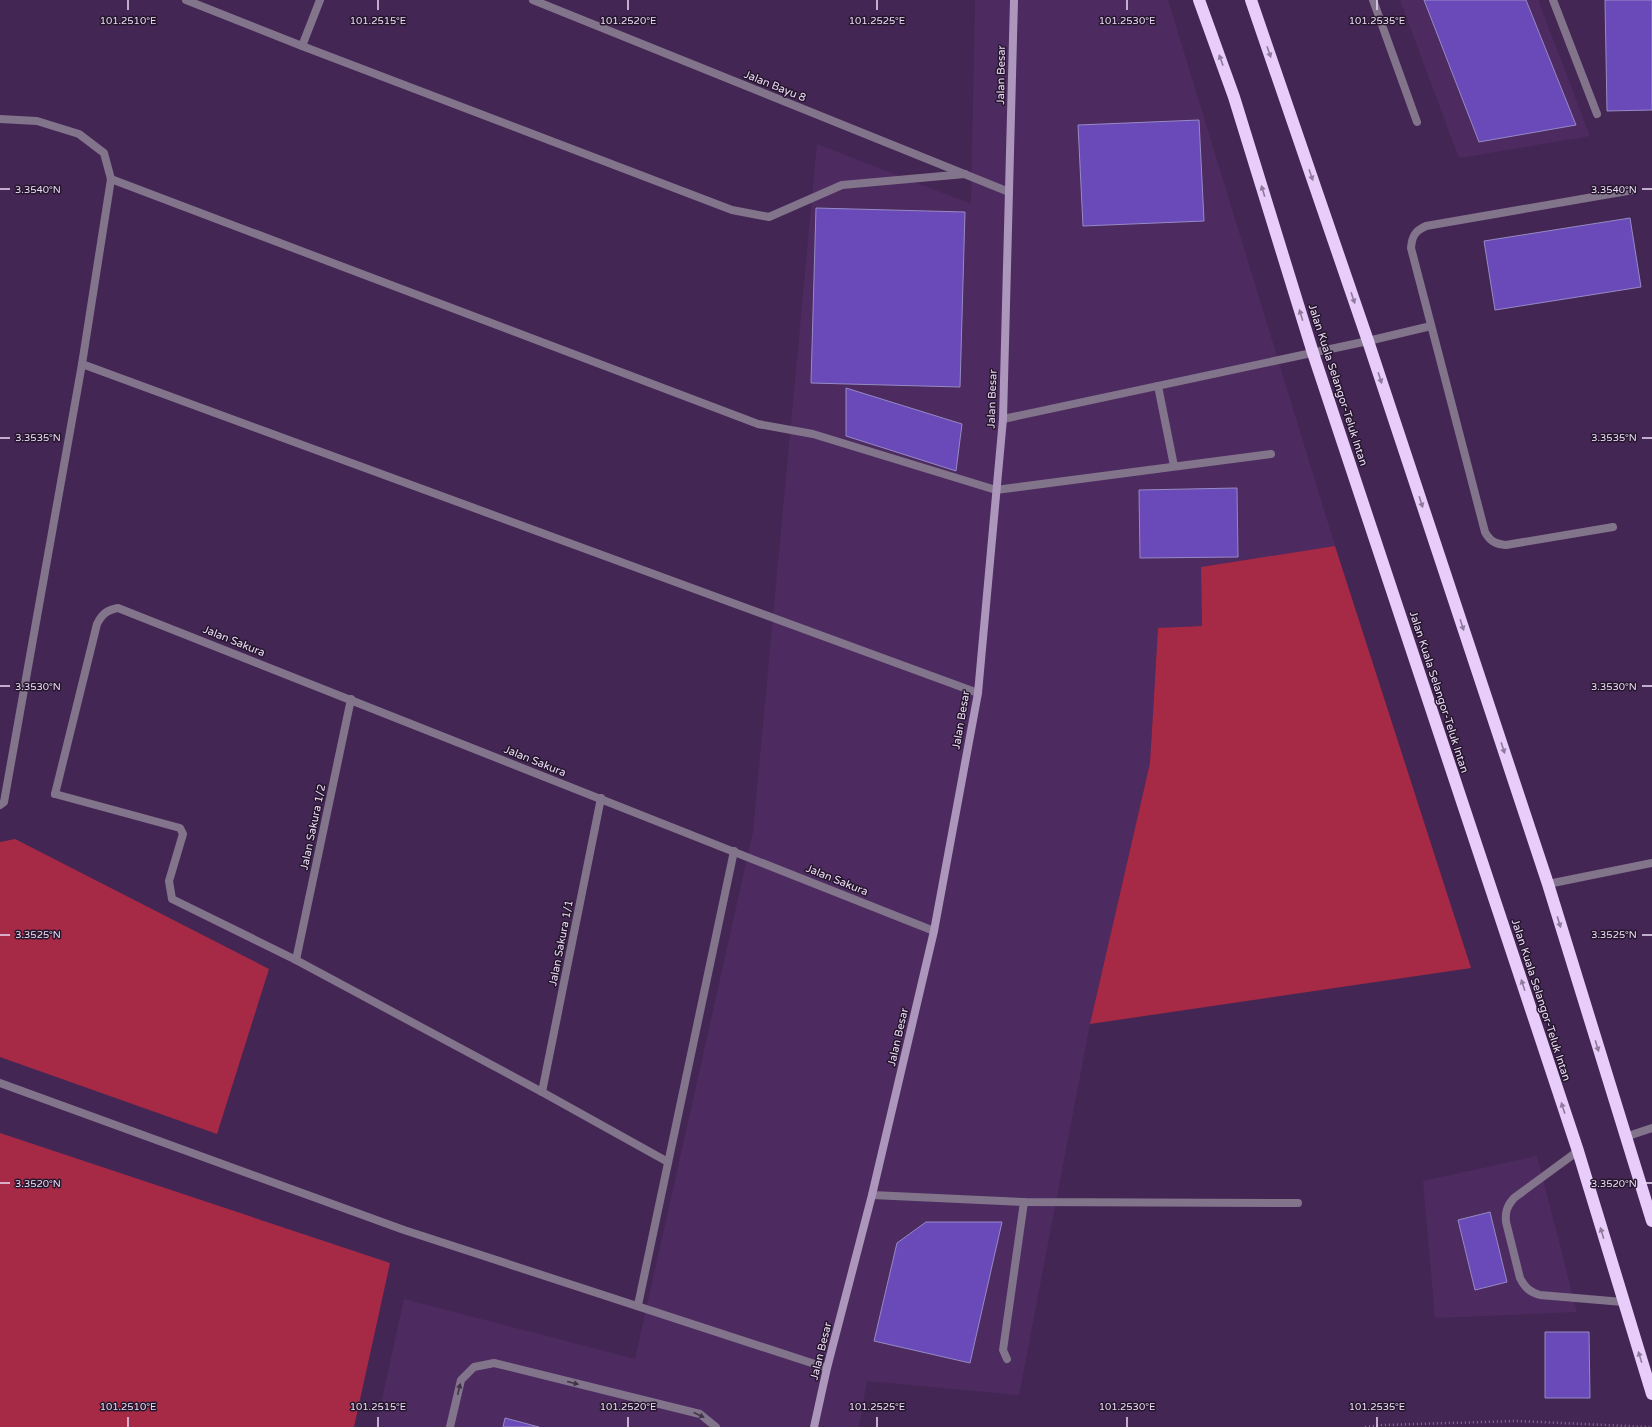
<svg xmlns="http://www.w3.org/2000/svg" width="1652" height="1427" viewBox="0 0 1652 1427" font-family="'Varela Round',sans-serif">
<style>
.built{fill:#4d2b60}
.green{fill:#a62a45}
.building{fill:#6a49b9;stroke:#968ac4}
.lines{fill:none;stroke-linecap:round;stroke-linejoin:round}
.path{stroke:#897097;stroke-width:2.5;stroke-dasharray:1 3;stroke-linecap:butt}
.lane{stroke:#82748b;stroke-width:8}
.street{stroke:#82748b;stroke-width:8}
.secondary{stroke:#ad96bb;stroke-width:8}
.highway{stroke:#e8ccf9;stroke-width:12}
.oneway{fill:#907a9c}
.oneway2{fill:#403248}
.ticks{fill:none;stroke:#ecdaf7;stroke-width:1.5}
.labels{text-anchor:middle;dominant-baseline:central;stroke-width:3;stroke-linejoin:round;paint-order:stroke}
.street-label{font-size:11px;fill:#ecdaf7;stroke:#24162b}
.ticks-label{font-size:10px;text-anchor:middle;fill:#ecdaf7;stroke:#24162b;stroke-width:3;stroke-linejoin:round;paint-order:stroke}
</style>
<rect width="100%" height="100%" fill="#442654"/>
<g class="built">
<path d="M975 0H1168L1335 546 1201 567 1202 626 1158 628 1150 763 1090 1024 1019 1395 867 1381 859 1427H376L404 1299 635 1359 753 832 817 144 971 204Z"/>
<path d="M1400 0H1538L1590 136 1459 158Z"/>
<path d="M1537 1156 1577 1312 1435 1318 1423 1181Z"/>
</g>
<g class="green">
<path d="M1335 546 1471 968 1090 1024 1150 763 1158 628 1202 626 1201 567Z"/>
<path d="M15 839 269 969 217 1134 0 1057V842Z"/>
<path d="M0 1133 390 1263 354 1427H0Z"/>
</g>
<g class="building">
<path d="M1424 0H1526L1576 125 1479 142Z"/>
<path d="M1605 0H1652V110L1607 111Z"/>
<path d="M1199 120 1204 221 1083 226 1078 125Z"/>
<path d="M816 208 965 212 960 387 811 383Z"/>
<path d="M1630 218 1641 287 1495 310 1484 241Z"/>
<path d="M846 388 962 424 956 471 846 436Z"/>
<path d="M1237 488 1238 557 1140 558 1139 490Z"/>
<path d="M1490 1212 1507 1282 1475 1290 1458 1220Z"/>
<path d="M926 1222H1002L970 1363 874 1341 897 1243Z"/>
<path d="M1545 1332H1589L1590 1398H1545Z"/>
<path d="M505 1418 539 1427H503Z"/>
</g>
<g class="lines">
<path class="path" d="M1365 1427 1382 1425 1517 1421 1650 1427"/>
<g class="lane">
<path d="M1553 0 1597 114"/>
<path d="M0 119 37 121 79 134 104 153 111 179 82 364 4 802 0 805"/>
<path d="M1368 341 1431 326"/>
<path d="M1158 386 1174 466"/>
<path d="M996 490 1271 454"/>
<path d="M1613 527 1506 545C1495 544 1490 541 1485 532L1411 248C1412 236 1415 231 1426 226L1633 190"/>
<path d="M55 794 180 828 183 834 169 881 172 899 296 960 542 1092 668 1162"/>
<path d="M1625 1137 1652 1128"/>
<path d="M1578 1151 1514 1198C1507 1206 1505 1212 1506 1222L1520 1278C1525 1288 1530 1292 1540 1295L1623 1302"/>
<path d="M638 1305 734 851"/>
<path d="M1007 1359 1003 1350 1024 1202"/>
<path d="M450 1427 461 1380 474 1367 494 1363 700 1414 716 1427"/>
</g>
<g class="street">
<path d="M186 0 302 46 732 210 769 217 842 185 965 174"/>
<path d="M533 0 1009 192"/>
<path d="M1373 0 1417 122"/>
<path d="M302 46 320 0"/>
<path d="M111 179 758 424 813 434 996 490"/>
<path d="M82 364 978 693"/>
<path d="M1003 419 1368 341"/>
<path d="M55 794 97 624C102 614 107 610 118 608L934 931"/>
<path d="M1548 884 1652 863"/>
<path d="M296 960 351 699"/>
<path d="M0 1083 404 1230 827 1368"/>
<path d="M542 1092 601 798"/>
<path d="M872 1195 1024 1202 1298 1203"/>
</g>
<path class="secondary" d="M814 1427 827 1368 872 1195 934 931 978 693 1003 419 1014 0"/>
<g class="highway">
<path d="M1199 0 1234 97 1313 353 1578 1151 1652 1394"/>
<path d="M1251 0 1368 341 1548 884 1652 1221"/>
</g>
</g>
<defs><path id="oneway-solid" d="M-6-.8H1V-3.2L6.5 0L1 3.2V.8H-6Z"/></defs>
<g class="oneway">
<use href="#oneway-solid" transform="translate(1269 52) rotate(71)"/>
<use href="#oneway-solid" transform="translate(1221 60) rotate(-110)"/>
<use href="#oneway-solid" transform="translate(1311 175) rotate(71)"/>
<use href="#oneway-solid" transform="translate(1263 191) rotate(-107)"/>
<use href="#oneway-solid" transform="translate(1353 298) rotate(71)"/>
<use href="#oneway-solid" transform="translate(1301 315) rotate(-107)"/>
<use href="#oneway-solid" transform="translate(1380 378) rotate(72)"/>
<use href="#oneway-solid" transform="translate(1421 502) rotate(72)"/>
<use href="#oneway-solid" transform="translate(1462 625) rotate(72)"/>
<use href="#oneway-solid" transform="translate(1503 748) rotate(72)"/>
<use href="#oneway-solid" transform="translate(1559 922) rotate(73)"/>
<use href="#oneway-solid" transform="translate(1523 985) rotate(-108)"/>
<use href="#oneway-solid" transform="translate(1597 1046) rotate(73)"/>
<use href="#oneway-solid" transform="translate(1563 1108) rotate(-108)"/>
<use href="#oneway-solid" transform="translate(1602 1233) rotate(-107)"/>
<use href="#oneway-solid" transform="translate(1640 1357) rotate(-107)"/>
</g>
<g class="oneway2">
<use href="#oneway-solid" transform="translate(573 1383) rotate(14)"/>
<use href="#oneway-solid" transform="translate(459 1389) rotate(-77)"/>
<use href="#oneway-solid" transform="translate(699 1415) rotate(26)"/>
</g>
<path class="ticks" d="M128 0V10M378 0V10M628 0V10M877 0V10M1127 0V10M1377 0V10M0 189H10M1642 189H1652M0 438H10M1642 438H1652M0 686H10M1642 686H1652M0 935H10M1642 935H1652M0 1183H10M1642 1183H1652M128 1417V1427M378 1417V1427M628 1417V1427M877 1417V1427M1127 1417V1427M1377 1417V1427"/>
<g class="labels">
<g class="street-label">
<text transform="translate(1001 75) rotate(-89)">Jalan Besar</text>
<text transform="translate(775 86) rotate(22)">Jalan Bayu 8</text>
<text transform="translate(1338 385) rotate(72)">Jalan Kuala Selangor-Teluk Intan</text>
<text transform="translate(992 399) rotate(-88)">Jalan Besar</text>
<text transform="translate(234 641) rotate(22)">Jalan Sakura</text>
<text transform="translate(1439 692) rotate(72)">Jalan Kuala Selangor-Teluk Intan</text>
<text transform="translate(961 720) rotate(-80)">Jalan Besar</text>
<text transform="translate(535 761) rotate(22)">Jalan Sakura</text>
<text transform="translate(313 827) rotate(-78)">Jalan Sakura 1/2</text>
<text transform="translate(837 880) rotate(22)">Jalan Sakura</text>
<text transform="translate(561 943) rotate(-79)">Jalan Sakura 1/1</text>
<text transform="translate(1541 1000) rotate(72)">Jalan Kuala Selangor-Teluk Intan</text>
<text transform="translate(898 1037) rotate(-77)">Jalan Besar</text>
<text transform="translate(821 1351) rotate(-76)">Jalan Besar</text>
</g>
</g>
<g class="ticks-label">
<text x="128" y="24">101.2510°E</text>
<text x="378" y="24">101.2515°E</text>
<text x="628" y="24">101.2520°E</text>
<text x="877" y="24">101.2525°E</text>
<text x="1127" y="24">101.2530°E</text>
<text x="1377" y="24">101.2535°E</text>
<text x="38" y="193">3.3540°N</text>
<text x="1614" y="193">3.3540°N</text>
<text x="38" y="441">3.3535°N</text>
<text x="1614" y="441">3.3535°N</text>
<text x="38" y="690">3.3530°N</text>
<text x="1614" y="690">3.3530°N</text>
<text x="38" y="938">3.3525°N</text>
<text x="1614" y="938">3.3525°N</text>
<text x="38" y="1187">3.3520°N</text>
<text x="1614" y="1187">3.3520°N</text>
<text x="128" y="1410">101.2510°E</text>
<text x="378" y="1410">101.2515°E</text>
<text x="628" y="1410">101.2520°E</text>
<text x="877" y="1410">101.2525°E</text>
<text x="1127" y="1410">101.2530°E</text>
<text x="1377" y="1410">101.2535°E</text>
</g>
</svg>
